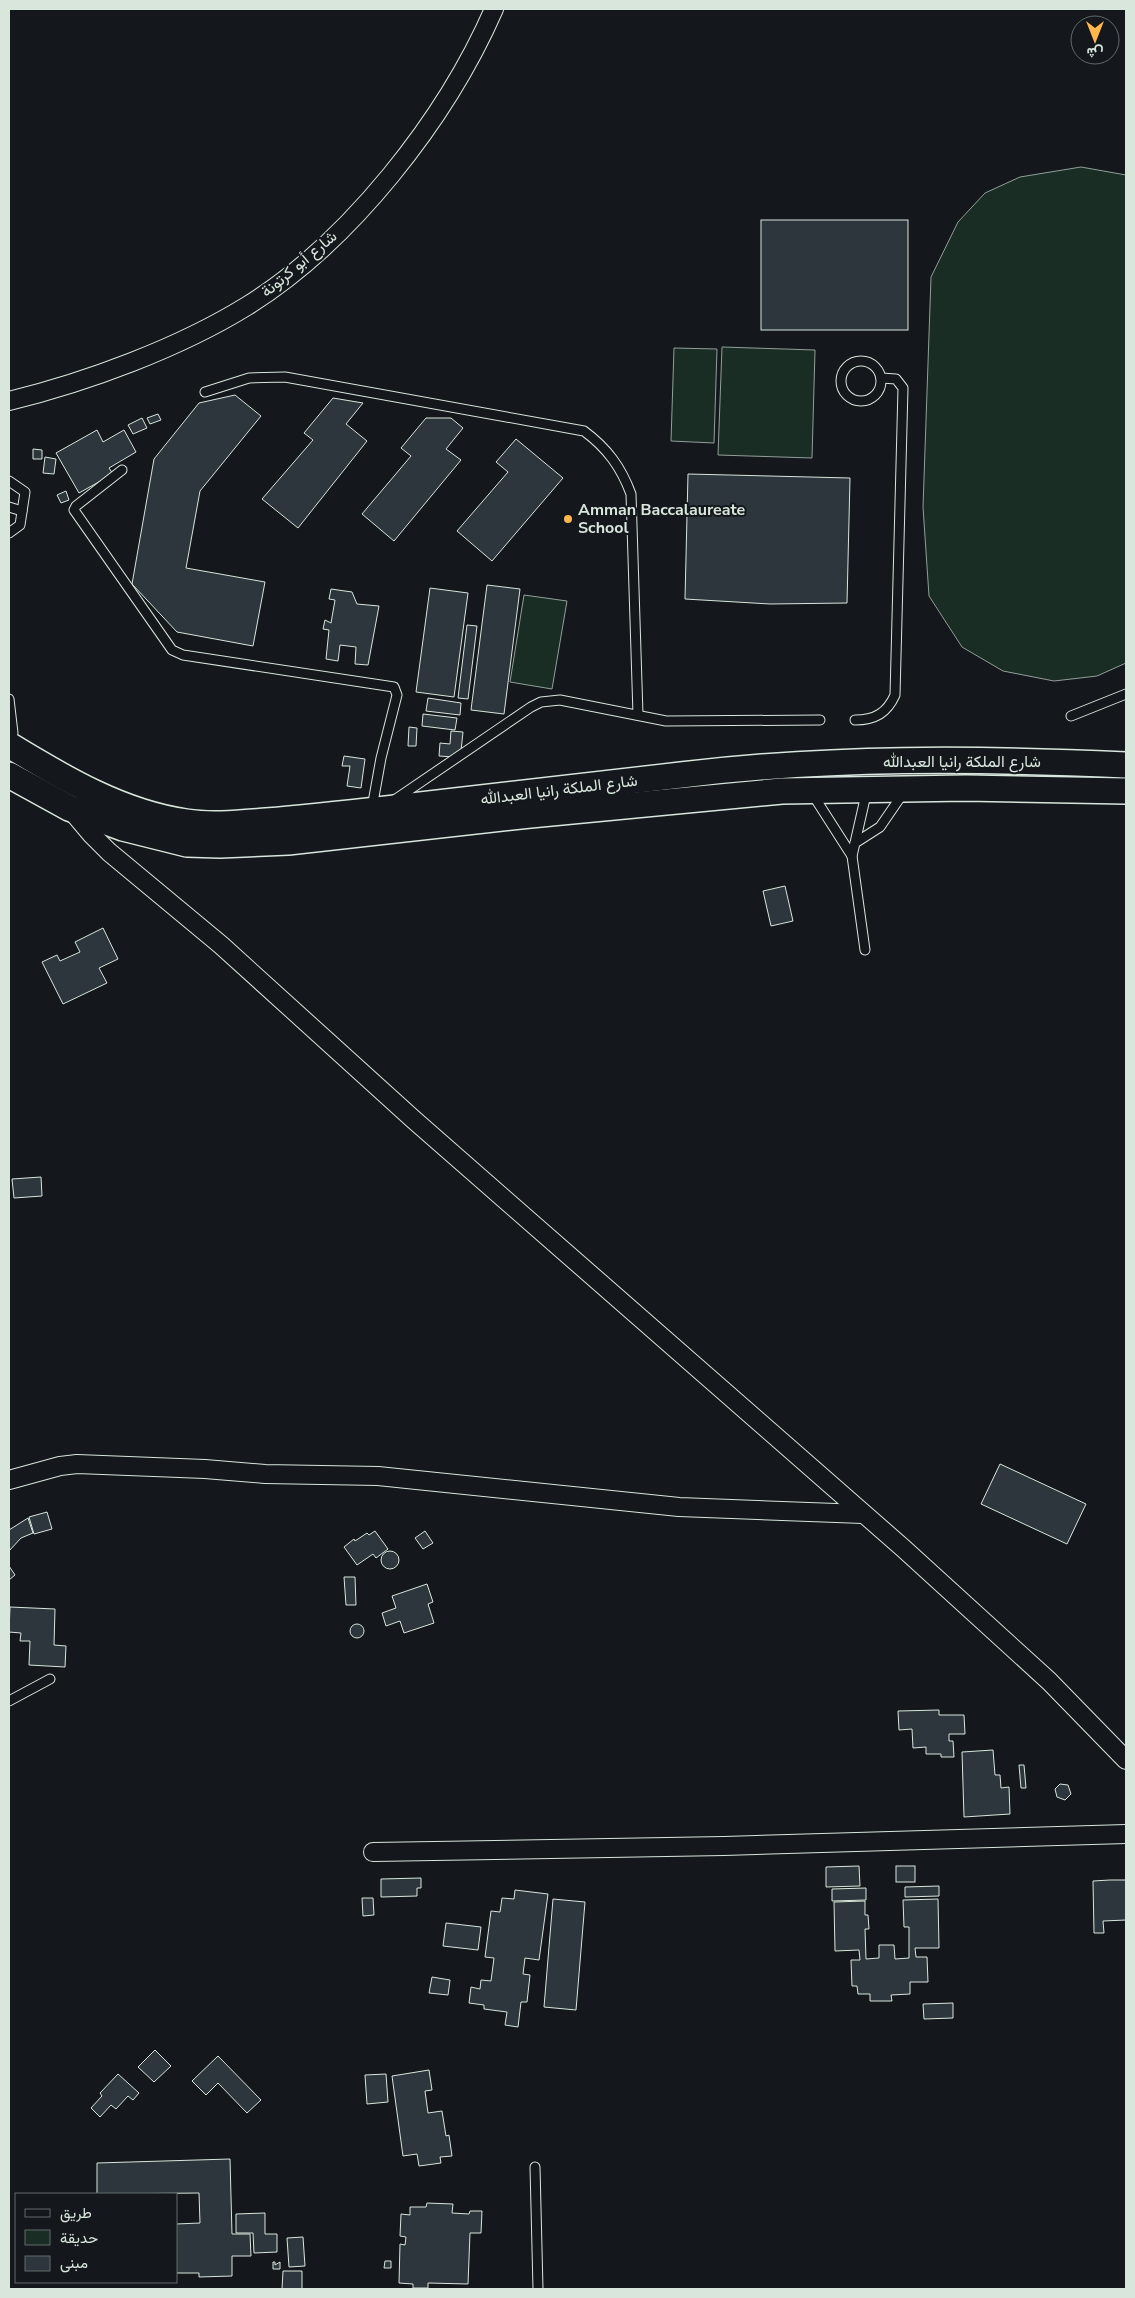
<svg xmlns="http://www.w3.org/2000/svg" width="1135" height="2298" viewBox="0 0 1135 2298" font-family="'Nunito Sans',Vazirmatn,sans-serif">
<style>
.green{fill:#1a2d24;stroke:#939e99}
.building{fill:#2c363c;stroke:#d8e6dc}
.lines{fill:none;stroke-linecap:round;stroke-linejoin:round}
.service-casing{stroke:#d8e6dc;stroke-width:11}
.minor-casing{stroke:#d8e6dc;stroke-width:20}
.secondary-casing{stroke:#d8e6dc;stroke-width:28}
.service{stroke:#14181c;stroke-width:9}
.minor{stroke:#14181c;stroke-width:18}
.secondary{stroke:#14181c;stroke-width:25}
.poi-dot{fill:#ffb74d;stroke:#14181c;stroke-width:2}
.labels{text-anchor:middle;dominant-baseline:central;stroke-width:4;stroke-linejoin:round;paint-order:stroke}
.street-label{font-size:16px;fill:#d8e6dc;stroke:#14181c}
.poi-label{font-size:16px;font-weight:bold;fill:#d8e6dc;stroke:#14181c;text-anchor:start}
</style>
<rect width="100%" height="100%" fill="#14181c"/>
<g class="green">
<path d="M1081 167 1126 175V663L1097 676 1054 681 1003 671 962 647 929 596 923 507 931 277 958 222 985 193 1020 177Z"/>
<path d="M722 347 815 350 812 458 718 455Z"/>
<path d="M674 348 717 349 714 443 671 441Z"/>
<path d="M524 595 567 601 552 689 510 682Z"/>
</g>
<g class="building">
<rect x="761" y="220" width="147" height="110"/>
<path d="M235 395 261 416 200 491 186 568 265 582 253 646 177 632 132 584 154 459 199 403Z"/>
<path d="M333 398 363 403 346 424 367 441 298 528 262 499 313 440 304 433Z"/>
<path d="M158 414 161 420 150 424 147 418Z"/>
<path d="M142 418 147 428 133 434 128 425Z"/>
<path d="M426 418H451L463 428 446 449 461 460 394 541 362 514 411 456 401 448Z"/>
<path d="M97 430 103 442 124 430 136 452 109 468 113 474 79 493 56 453Z"/>
<path d="M516 439 563 478 492 561 457 531 508 472 496 462Z"/>
<path d="M33 449 42 450V459H33Z"/>
<path d="M45 457 56 459 54 474 43 473Z"/>
<path d="M688 474 850 478 847 603 770 604 685 599Z"/>
<path d="M66 491 69 500 61 503 57 495Z"/>
<path d="M487 585 520 589 504 714 471 710Z"/>
<path d="M430 588 468 593 454 697 416 692Z"/>
<path d="M331 589 352 592 357 604 379 606 368 665 355 664 356 647 340 645 338 661 326 659 329 630 323 629 325 620 331 623 335 600 329 599Z"/>
<path d="M467 625 477 626 468 699 458 698Z"/>
<path d="M428 698 461 703 460 715 426 711Z"/>
<path d="M423 714 457 718 455 730 422 726Z"/>
<path d="M409 727 417 728 416 746H408Z"/>
<path d="M451 731 463 732 461 751 454 757 439 756 440 743 450 744Z"/>
<path d="M344 756 365 759 361 788 347 786 350 766H342Z"/>
<path d="M785 886 793 921 771 926 763 891Z"/>
<path d="M103 928 118 959 99 968 107 983 63 1004 42 962 57 955 60 961 80 952 75 942Z"/>
<path d="M41 1177 42 1196 14 1198 12 1179Z"/>
<path d="M1000 1464 1086 1504 1067 1544 981 1504Z"/>
<path d="M47 1512 52 1529 34 1534 29 1517Z"/>
<path d="M28 1518 33 1533 21 1538 9 1551V1530Z"/>
<path d="M375 1531 388 1549 376 1558 373 1554 357 1565 344 1547 354 1539 355 1541 367 1533 369 1535Z"/>
<path d="M425 1531 433 1543 423 1549 415 1538Z"/>
<circle cx="390" cy="1560" r="9"/>
<path d="M9 1566 15 1575 9 1580Z"/>
<path d="M344 1577H355L356 1605H346Z"/>
<path d="M427 1584 433 1602 428 1604 434 1623 404 1633 400 1621 386 1626 382 1613 396 1608 392 1596Z"/>
<path d="M10 1607 55 1609 54 1645 66 1646 65 1667 29 1665 30 1641H20L21 1633 9 1632Z"/>
<circle cx="357" cy="1631" r="7"/>
<path d="M939 1710V1715H964L965 1734H949V1741H953L954 1757H941V1754H926V1747L913 1748 912 1729 899 1730 898 1711Z"/>
<path d="M993 1750 995 1775H1000L1001 1788 1009 1787 1010 1814 964 1817 962 1752Z"/>
<path d="M1019 1765H1024L1026 1788H1021Z"/>
<path d="M1060 1784 1068 1785 1071 1794 1065 1800 1057 1797 1055 1789Z"/>
<path d="M859 1866 860 1886 826 1887V1867Z"/>
<rect x="896" y="1866" width="19" height="16"/>
<path d="M421 1878V1888H417V1896L381 1897V1879Z"/>
<path d="M1110 1880H1126V1920L1103 1921 1104 1933H1094L1093 1881Z"/>
<path d="M939 1886V1896L905 1897V1887Z"/>
<path d="M866 1888V1900L832 1901V1889Z"/>
<path d="M515 1890 548 1894 539 1960 525 1958 523 1974 530 1975 527 2002H521L518 2027 505 2025 507 2012 484 2009V2005L469 2003 471 1987 480 1989 481 1980 491 1981 494 1958 485 1957 491 1911 500 1912 502 1898 514 1899Z"/>
<path d="M362 1898H373L374 1915 363 1916Z"/>
<path d="M553 1899 585 1902 576 2010 544 2007Z"/>
<path d="M938 1899 939 1948H915L916 1957H927L928 1982H910V1994L891 1995 892 2001H870V1994H858L857 1986H852L851 1960H860L859 1950 835 1951 834 1902 865 1901V1915H868L869 1929H865L866 1959 879 1958V1945H894L895 1959 909 1958V1927H904L903 1900Z"/>
<path d="M446 1923 481 1927 478 1950 443 1946Z"/>
<path d="M432 1977 450 1980 448 1995 429 1993Z"/>
<path d="M953 2003V2018L924 2019 923 2004Z"/>
<path d="M155 2050 171 2066 154 2082 138 2067Z"/>
<path d="M218 2056 261 2100 247 2113 218 2083 206 2095 192 2081Z"/>
<path d="M429 2070 432 2090 425 2091 428 2113 442 2111 446 2136 449 2135 452 2156 440 2157 441 2163 419 2166 417 2154 403 2156 392 2076Z"/>
<path d="M118 2074 139 2093 133 2100 128 2096 116 2109 111 2105 100 2117 91 2108 102 2096 100 2093Z"/>
<path d="M386 2074 388 2102 367 2104 365 2075Z"/>
<path d="M230 2159 232 2234H250L251 2256H232V2276L199 2277V2273H176V2224L200 2223 199 2193 97 2194V2163Z"/>
<path d="M427 2203 453 2204 452 2213 469 2214 470 2211H482L481 2233H470L468 2284 428 2283V2288H413V2284L399 2283 400 2244 405 2245 406 2237 400 2236 401 2214 410 2215V2207H426Z"/>
<path d="M265 2213V2234H277V2252L254 2253 253 2233H236V2214Z"/>
<path d="M303 2237 305 2266 289 2267 287 2238Z"/>
<path d="M385 2261H391V2268H384Z"/>
<path d="M273 2262H275V2265L280 2262V2269H273Z"/>
<path d="M283 2271H302V2289H282Z"/>
</g>
<g class="lines">
<defs>
<g id="service">
<circle cx="861" cy="381" r="20"/>
<path d="M205 392 249 378 285 377 584 431C607 448 621 467 631 494L638 715"/>
<path d="M122 470 76 506 74 510 172 650 183 655 394 687 397 695 381 758 372 808"/>
<path d="M9 481 25 492 20 525 9 533"/>
<path d="M9 507 22 511"/>
<path d="M9 699 13 733"/>
<path d="M1071 716 1126 694"/>
<path d="M855 720C875 720 887 713 895 695L903 388 896 379 881 378"/>
<path d="M813 795 852 856"/>
<path d="M393 801 531 707 541 702 560 700 666 721 820 720"/>
<path d="M855 843 880 827 904 792"/>
<path d="M865 950 852 856 867 790"/>
<path d="M9 1701 50 1679"/>
<path d="M535 2167 538 2289"/>
</g>
<g id="minor">
<path d="M9 401C87 382 179 348 247 306 350 242 446 119 494 9"/>
<path d="M71 810 92 835 109 852 221 945 413 1119 903 1548 1049 1681 1126 1760"/>
<path d="M9 1480 60 1466 77 1464 205 1469 265 1474 378 1476 679 1507 863 1514"/>
<path d="M373 1852 724 1846 1126 1834"/>
</g>
<g id="secondary">
<path d="M9 745C63 778 122 813 186 822 212 826 240 823 266 821 312 817 357 812 403 807 495 796 588 786 681 775 828 757 978 758 1126 765"/>
<path d="M9 775 69 808 123 828 187 844 220 845 288 842 530 815 782 791 966 788 1126 791"/>
</g>
</defs>
<use href="#service" class="service-casing"/>
<use href="#minor" class="minor-casing"/>
<use href="#secondary" class="secondary-casing"/>
<use href="#service" class="service"/>
<use href="#minor" class="minor"/>
<use href="#secondary" class="secondary"/>
</g>
<circle class="poi-dot" cx="568" cy="519" r="5"/>
<g class="labels">
<g class="street-label">
<text transform="translate(299 264) rotate(-40)">شارع أبو كرتونة</text>
<text x="962" y="762">شارع الملكة رانيا العبدالله</text>
<text transform="translate(559 790) rotate(-7)">شارع الملكة رانيا العبدالله</text>
</g>
<g class="poi-label">
<text x="578" y="510">Amman Baccalaureate<tspan x="578" dy="18">School</tspan></text>
</g>
</g>
<rect width="1135" height="2298" fill="none" stroke="#d8e6dc" stroke-width="20"/>
<rect x="15" y="2193" width="162" height="90" fill="#14181c" stroke="#626a69"/>
<rect x="25" y="2209" width="25" height="8" fill="#14181c" stroke="#626a69"/>
<text x="60" y="2218" font-size="15" fill="#d8e6dc">طريق</text>
<rect x="25" y="2230" width="25" height="15" fill="#1a2d24" stroke="#626a69"/>
<text x="60" y="2243" font-size="15" fill="#d8e6dc">حديقة</text>
<rect x="25" y="2256" width="25" height="15" fill="#2c363c" stroke="#626a69"/>
<text x="60" y="2268" font-size="15" fill="#d8e6dc">مبنى</text>
<g transform="translate(1095 40) rotate(180)"><circle r="24" fill="#14181c" stroke="#626a69"/>
<path d="M0-4L9 19L0 12L-9 19Z" fill="#ffb74d"/>
<text y="-8" font-size="14" font-weight="bold" text-anchor="middle" fill="#d8e6dc">ش</text>
</g>
</svg>
